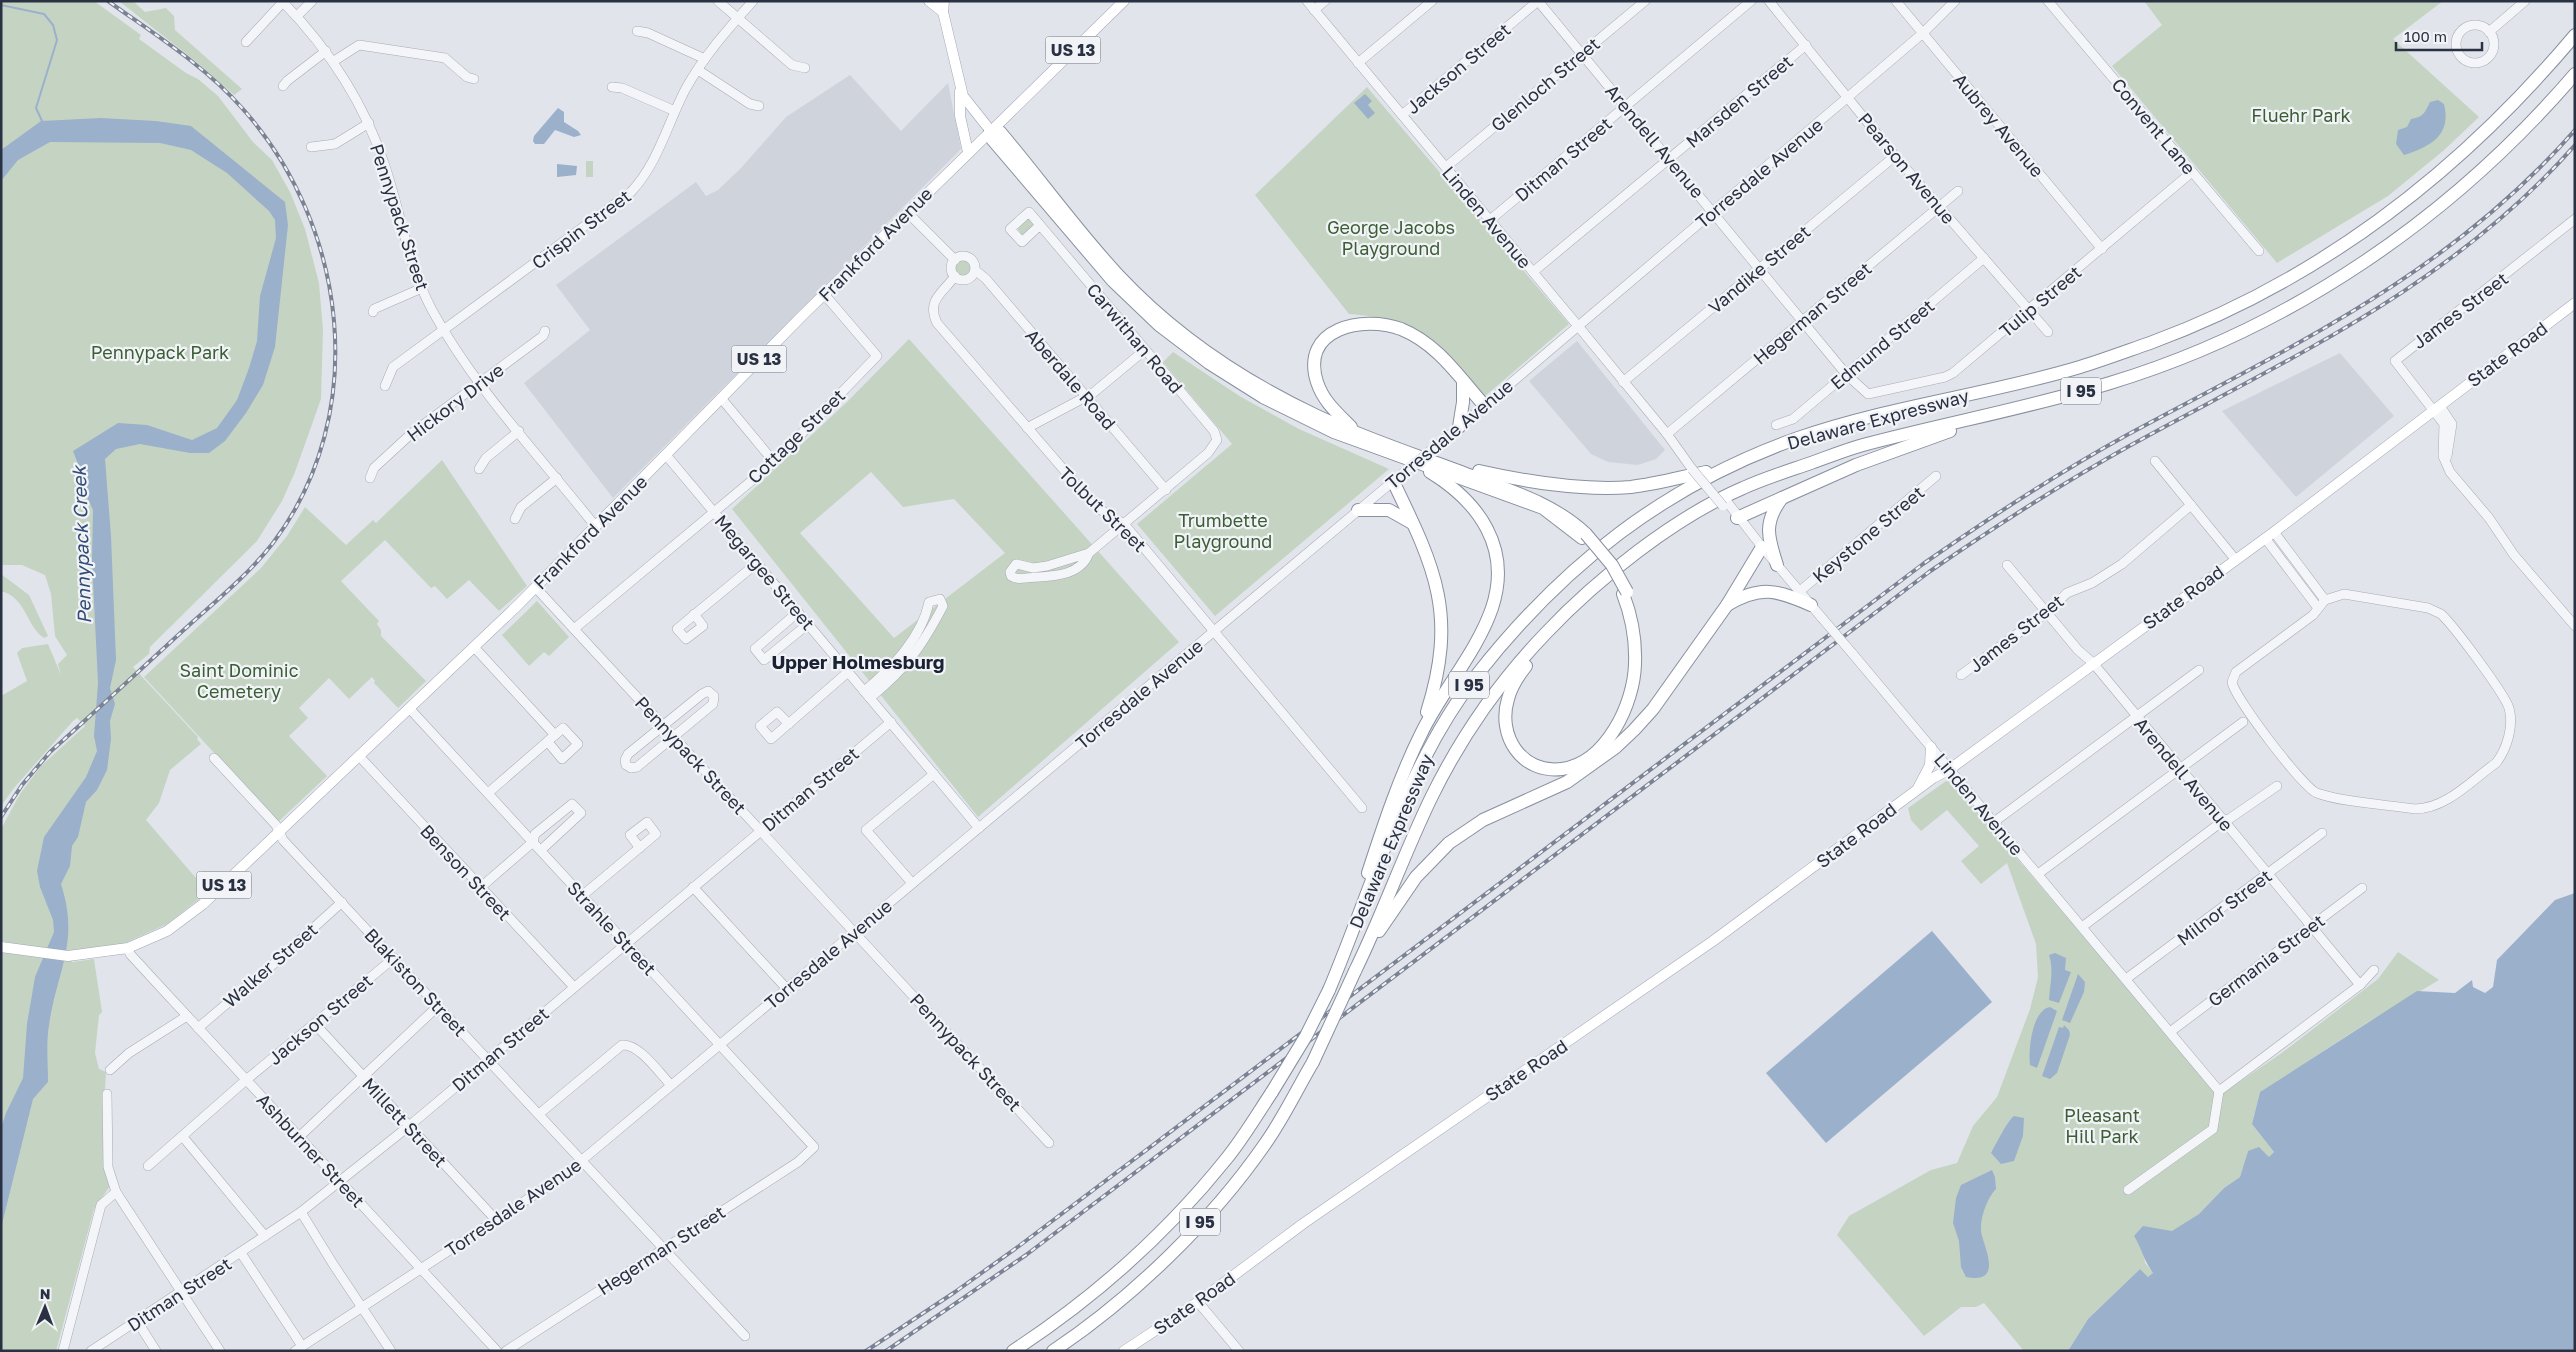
<svg xmlns="http://www.w3.org/2000/svg" width="2576" height="1352" viewBox="0 0 2576 1352" font-family="'Golos Text',sans-serif">
<style>
.built{fill:#cfd3dc}
.green{fill:#c5d4c2;fill-rule:evenodd}
.water{fill:#9bb0cb}
.lines{fill:none;stroke-linecap:round;stroke-linejoin:round}
.stream{stroke:#9bb0cb;stroke-width:2}
.minor-casing{stroke:#a6abb4;stroke-width:10}
.major-casing{stroke:#a0a7b6;stroke-width:11}
.highway-casing{stroke:#8890a1;stroke-width:14}
.minor{stroke:#f4f5f8;stroke-width:9}
.major{stroke:#fff;stroke-width:10}
.highway{stroke:#fff;stroke-width:12}
.rail-casing{stroke:#7a8294;stroke-width:4}
.rail{stroke:#f1f3f7;stroke-width:2;stroke-dasharray:5.5;stroke-linecap:butt}
.minor-bridge-casing{stroke:#a6abb4;stroke-width:10;stroke-linecap:butt}
.highway-bridge-casing{stroke:#8890a1;stroke-width:14;stroke-linecap:butt}
.minor-bridge{stroke:#f4f5f8;stroke-width:9}
.highway-bridge{stroke:#fff;stroke-width:12}
.labels{text-anchor:middle;dominant-baseline:central;stroke-width:4.5;stroke-linejoin:round;paint-order:stroke}
.shield{fill:#f1f3f7;stroke:#656b78;stroke-width:1}
.shield-label{font-size:16px;font-weight:bold;fill:#293142}
.street-label{font-size:18px;fill:#293142;stroke:#f1f3f7}
.park-label{font-size:18px;fill:#3b5e35;stroke:#f1f3f7}
.water-label{font-size:19px;font-style:italic;fill:#314d77;stroke:#f1f3f7}
.neighbourhood-label{font-size:19px;font-weight:bold;fill:#1b2233;stroke:#f1f3f7}
</style>
<rect width="100%" height="100%" fill="#e1e4ea"/>
<g class="built">
<path d="M850 75 901 131 948 83 961 149 613 498 524 383 590 330 556 285 696 182 706 196 718 190 741 168 786 117Z"/>
<path d="M1577 341 1665 450 1656 459 1638 465 1608 462 1591 454 1529 381Z"/>
<path d="M2340 353 2394 416 2296 497 2222 411Z"/>
</g>
<g class="green">
<path d="M1 1H94L141 35 139 39 186 73 198 79 218 96 253 142 272 160 290 192 305 229 319 283 323 330 321 399 295 472 282 501 257 541 150 647 149 654 133 667 198 737 197 739 201 744 170 770 159 803 146 820 208 892 167 924 123 944 72 952V962L94 959 102 1012 99 1015 95 1053 99 1069 106 1072 105 1090 102 1092V1105L105 1106 110 1186 94 1209 56 1351H1V952L21 945 1 941V829L20 794 41 766 85 726 77 718 73 721 14 788 1 806V696L27 681 17 653 22 648 48 644 61 675 58 664 67 655 55 636 51 594 45 575 22 565H1Z"/>
<path d="M119 1H133L145 12 166 8 174 16 175 30 242 89 234 95 199 64Z"/>
<path d="M2144 1H2443L2393 39 2479 117 2443 151 2388 196 2277 263 2112 66 2162 25Z"/>
<path d="M1367 87 1569 324 1484 397C1442 347 1418 319 1349 314L1255 195Z"/>
<rect x="586" y="161" width="7" height="16"/>
<path d="M1028 218 1035 224 1025 235 1021 234 1017 228Z"/>
<circle cx="963" cy="268" r="8"/>
<path d="M909 339 1179 642 978 817 732 509 847 402ZM871 472 903 507 954 499 1005 553 894 638 800 533Z"/>
<path d="M1173 352 1241 397 1299 429 1389 469 1215 616 1137 524 1232 444 1163 362Z"/>
<path d="M442 460 527 586 499 611 469 580 447 599 435 586 431 588 385 540 341 581 379 621 377 624 381 630V636L426 681 398 708 374 683 375 681 372 677 349 699 329 678 299 708 308 718 289 736 327 776 278 822 144 677 261 568 287 536 305 507 346 545 373 520 376 523Z"/>
<path d="M1 574 29 595 48 636 44 638C26 626 26 597 1 591Z"/>
<path d="M537 601 569 637 549 656 544 652 529 666 502 635Z"/>
<path d="M1949 779 2211 1086 2228 1090 2283 1052 2378 979 2398 952 2439 980 2368 1022 2260 1092 2252 1124 2274 1152 2269 1158 2248 1151 2240 1177 2224 1188 2199 1214 2172 1232 2155 1229 2134 1236 2144 1252 2145 1263 2153 1273 2148 1278 2140 1269 2088 1319 2068 1351H2024L1984 1303 1976 1307H1961L1924 1336 1837 1235 1849 1216 1931 1170 1957 1163 1973 1126 1997 1097 2030 1009 2038 977 2036 944 2007 863 1981 884 1961 861 1979 846 1947 810 1921 831 1911 820 1908 808Z"/>
</g>
<g class="water">
<path d="M1365 94 1372 101 1368 105 1375 113 1368 119 1354 103Z"/>
<path d="M2438 100 2444 104C2452 135 2430 147 2404 155L2396 144 2398 130 2407 127 2411 119C2424 117 2425 112 2430 102Z"/>
<path d="M558 108 564 112V122L578 131 581 135 574 137 555 130 544 144H535L533 141 534 136Z"/>
<path d="M101 118 156 121 191 126 285 202 288 225 275 347 263 385 246 413 225 441 209 453H190L140 444 116 449 105 459 111 536 116 660 110 688 115 704 110 721 111 739 107 770 97 790 86 802 78 837 72 846 70 866 61 884C80 943 57 970 49 1025 46 1043 48 1064 48 1082L33 1099 1 1228V1128L6 1113 23 1078 27 1024 35 977 54 932 53 920 40 887 37 871 44 837 86 777 97 751 94 736 98 683 92 561 93 510 84 491 85 474 78 464 73 451 118 423 147 425 192 440 217 428 237 400 249 368 257 341 260 296 276 238 275 220 269 211 227 173 191 150 160 143 50 142 18 160 1 181V150L37 124 41 121Z"/>
<path d="M557 164 577 166 576 175 557 177Z"/>
<path d="M2575 893V1351H2068L2088 1319 2140 1269 2148 1277 2153 1273C2144 1261 2142 1249 2134 1236L2143 1226 2172 1231 2199 1214 2224 1188 2240 1177 2248 1151 2259 1147 2269 1157 2274 1152 2252 1124 2260 1092 2417 991 2455 993 2472 980 2473 987 2485 993 2493 987 2497 960 2555 900Z"/>
<path d="M1932 931 1992 1002 1826 1143 1766 1073Z"/>
<path d="M2055 953 2066 958 2065 970 2071 972 2059 1003 2049 1000C2050 984 2054 970 2049 955Z"/>
<path d="M2078 974 2085 982 2084 992 2070 1023 2062 1020Z"/>
<path d="M2050 1007 2057 1011 2037 1068 2030 1065C2028 1050 2032 1010 2050 1007Z"/>
<path d="M2064 1025 2069 1030 2070 1035 2057 1073 2050 1079 2042 1076 2059 1027 2063 1028Z"/>
<path d="M2014 1116 2024 1118 2023 1136 2014 1161 2001 1164 1991 1153C1996 1144 2008 1120 2014 1116Z"/>
<path d="M1992 1170 1995 1177 1996 1189C1987 1198 1978 1222 1982 1236 1987 1253 2001 1284 1966 1277L1961 1267 1959 1241 1953 1223 1956 1198 1961 1185Z"/>
</g>
<g class="lines">
<path class="stream" d="M1 5 44 14 53 25 57 40 36 108 42 121"/>
<defs>
<g id="minor">
<path d="M282 1C329 49 364 102 385 166 401 214 408 265 432 310 475 389 540 456 596 527"/>
<path d="M718 1 792 65 805 68"/>
<path d="M1307 1 1578 326 1667 434 1692 469"/>
<path d="M1538 1 1846 374 1868 394 1945 377 1953 373 2192 172"/>
<path d="M1769 1 1895 156 2048 332"/>
<path d="M1896 1 2102 249"/>
<path d="M2048 1 2259 251"/>
<path d="M1314 10 1325 1"/>
<path d="M297 16 312 1"/>
<circle cx="2475" cy="44" r="19"/>
<path d="M637 31 648 33 705 59"/>
<path d="M2489 32 2525 1"/>
<path d="M246 42 283 2"/>
<path d="M334 61 359 45 445 58 467 77 474 79"/>
<path d="M1358 63 1432 1"/>
<path d="M698 70 750 104 759 106"/>
<path d="M283 86 287 81 326 51"/>
<path d="M612 87 622 88 675 111"/>
<path d="M1402 115 1538 1"/>
<path d="M311 147 335 144 369 123"/>
<path d="M1446 167 1645 1"/>
<path d="M907 212 955 260"/>
<path d="M2575 219 2395 361 2444 424 2443 456 2450 472 2489 518 2514 555 2575 626"/>
<path d="M1490 220 1751 1"/>
<path d="M1040 225 1022 242 1010 229 1029 212 1040 225 1214 431 1217 440 1208 453 1089 553C1080 578 1048 576 1026 578 1020 578 1017 580 1011 576L1010 572 1016 564 1033 568 1047 566 1089 553"/>
<circle cx="963" cy="268" r="12"/>
<path d="M975 270 986 279 1166 490"/>
<path d="M1533 272 1806 45"/>
<path d="M955 276C943 293 926 300 937 323L1089 499 1101 510 1124 524 1362 808"/>
<path d="M373 312 374 309 422 288"/>
<path d="M1623 382 1895 156"/>
<path d="M385 386 393 367 631 192C658 163 667 125 685 90 703 57 728 29 753 1"/>
<path d="M721 398 774 462"/>
<path d="M2440 406 2452 424 2447 456"/>
<path d="M1776 425 1793 419 1984 258"/>
<path d="M1027 428 1093 393 1145 350"/>
<path d="M1457 429 1848 97 1923 33 1955 1"/>
<path d="M1667 434 1958 191"/>
<path d="M666 455 979 828"/>
<path d="M2155 461 2235 559"/>
<path d="M479 469 486 458 519 431"/>
<path d="M370 478 374 468 412 433 543 336 545 331"/>
<path d="M1728 503 1762 547 1822 618"/>
<path d="M515 519 521 507 557 478"/>
<path d="M2274 532 2325 600"/>
<path d="M2265 538 2318 608"/>
<path d="M2007 565 2078 650 2093 663 2360 985"/>
<path d="M536 588 1049 1143"/>
<path d="M1800 591 1936 476"/>
<path d="M2344 594 2428 608 2441 614C2454 626 2504 693 2509 708 2514 726 2507 749 2496 763 2472 780 2446 809 2415 809 2389 805 2340 802 2317 793 2303 788 2234 697 2232 682L2236 672 2313 615 2325 600Z"/>
<path d="M798 612 755 649 764 660 808 624"/>
<path d="M694 614 703 626 686 639 677 629 757 563"/>
<path d="M574 629 774 462 877 356 824 294"/>
<path d="M474 647 555 735"/>
<path d="M1852 653 2219 1091"/>
<path d="M1961 675 2047 612 2067 593 2092 583 2122 564 2191 505"/>
<path d="M708 691 714 696 713 704 637 767 631 768 626 765 625 760 628 754 702 694Z"/>
<path d="M864 691C892 669 922 637 929 602L940 599 943 606C921 648 907 667 870 698"/>
<path d="M409 708 814 1147 798 1162 506 1351"/>
<path d="M789 724 777 712 760 726 771 739 848 672"/>
<path d="M359 756 574 987"/>
<path d="M214 758 276 825 283 840 745 1336"/>
<path d="M488 793 563 728 578 744 562 759 548 742"/>
<path d="M1994 822 2199 670"/>
<path d="M2038 874 2243 722"/>
<path d="M912 883 866 830 934 774"/>
<path d="M481 887 533 842 535 834 572 804 581 813 541 850"/>
<path d="M693 887 787 989"/>
<path d="M583 895 656 834 647 822 630 835 640 848"/>
<path d="M2082 927 2224 820 2229 819 2277 786"/>
<path d="M128 948 130 954 153 979 497 1351"/>
<path d="M2126 979 2322 833"/>
<path d="M315 1024 496 1220"/>
<path d="M198 1028 277 961 342 902"/>
<path d="M2170 1032 2362 888"/>
<path d="M110 1070 129 1053 187 1016"/>
<path d="M107 1094 108 1167 116 1192 220 1351"/>
<path d="M539 1114 622 1045C639 1043 660 1074 671 1085"/>
<path d="M183 1137 265 1236"/>
<path d="M299 1137 438 1006"/>
<path d="M148 1166 246 1080 394 958"/>
<path d="M2128 1190 2213 1129 2219 1091 2360 985 2374 970"/>
<path d="M301 1212 333 1264 391 1351"/>
<path d="M241 1253 302 1346"/>
<path d="M1198 1302 1239 1351"/>
<path d="M137 1321 156 1351"/>
<path d="M63 1351 101 1205 116 1192"/>
<path d="M91 1351 301 1212 409 1126 891 722"/>
<path d="M295 1351 563 1176 1397 478"/>
</g>
<g id="major">
<path d="M929 1 943 12"/>
<path d="M944 1 943 12 963 96 990 130"/>
<path d="M960 91V116L968 152"/>
<path d="M1918 788 1930 765 1931 747"/>
<path d="M1 947 68 956 128 948 167 931 203 904 518 605 802 316 1124 1"/>
<path d="M1124 1351 1198 1302 1304 1223 1713 941 1933 778 1950 769 2274 532 2575 303"/>
</g>
<g id="highway">
<path d="M1351 427C1337 413 1323 401 1317 382 1300 328 1363 315 1401 329 1438 344 1459 377 1484 405"/>
<path d="M1459 427 1463 402V381"/>
<path d="M1479 471C1528 482 1581 491 1631 487 1657 484 1681 477 1706 472"/>
<path d="M1393 481C1435 568 1458 614 1427 712"/>
<path d="M1358 510H1389L1412 523"/>
<path d="M1737 518 1856 465 1950 431"/>
<path d="M1582 538 1543 508 1334 432 1263 397 1209 363 1159 325 1113 281 992 139 990 130 1000 132C1040 179 1076 230 1118 275 1174 335 1243 381 1317 416 1366 439 1419 456 1469 475 1511 491 1553 503 1586 534"/>
<path d="M1777 565C1768 537 1763 523 1782 498"/>
<path d="M1727 605C1761 585 1777 590 1811 605"/>
<path d="M1526 666C1519 675 1511 687 1508 699 1497 735 1521 774 1562 769 1606 763 1634 704 1635 664 1636 639 1632 617 1623 594"/>
<path d="M1368 873C1383 827 1399 778 1421 734 1441 692 1477 652 1492 608 1512 548 1479 502 1430 472"/>
<path d="M1379 931 1416 877 1449 843 1483 820 1567 782 1616 747 1634 730 1653 709 1727 605 1762 547"/>
<path d="M1355 971C1383 914 1404 853 1432 796 1461 737 1500 681 1546 633 1597 579 1675 517 1743 488 1765 478 1788 471 1811 463 1828 457 1845 450 1863 445 1945 423 2029 408 2110 383 2292 328 2452 217 2575 74"/>
<path d="M1329 990C1373 886 1406 765 1476 676 1563 565 1665 485 1798 438 1890 406 1987 395 2080 367 2103 360 2127 351 2150 343 2319 281 2460 172 2575 35"/>
<path d="M1013 1351C1094 1298 1167 1233 1227 1158 1244 1137 1258 1113 1272 1092"/>
<path d="M1053 1351C1131 1299 1211 1222 1265 1144 1283 1119 1297 1089 1313 1062"/>
</g>
</defs>
<use href="#minor" class="minor-casing"/>
<use href="#major" class="major-casing"/>
<use href="#highway" class="highway-casing"/>
<use href="#minor" class="minor"/>
<use href="#major" class="major"/>
<use href="#highway" class="highway"/>
<defs>
<g id="rail">
<path d="M1 817 22 785 50 752C96 711 142 668 187 627 217 600 248 575 273 543 371 413 348 226 242 108 204 65 154 34 108 1"/>
<path d="M866 1351 955 1292 1019 1246 1923 564C1989 518 2056 474 2127 435 2292 346 2448 275 2575 130"/>
<path d="M886 1351 1026 1255 1929 572C1994 527 2061 484 2131 445 2291 357 2451 286 2575 145"/>
</g>
</defs>
<use href="#rail" class="rail-casing"/>
<use href="#rail" class="rail"/>
<defs>
<g id="minor-bridge">
<path d="M1692 469 1723 506"/>
<path d="M1397 478 1453 432"/>
<path d="M1822 618 1852 653"/>
</g>
<g id="highway-bridge">
<path d="M1586 534 1612 565 1627 592"/>
<path d="M1313 1062 1355 971"/>
<path d="M1272 1092 1306 1036 1329 990"/>
</g>
</defs>
<use href="#minor-bridge" class="minor-bridge-casing"/>
<use href="#highway-bridge" class="highway-bridge-casing"/>
<use href="#minor-bridge" class="minor-bridge"/>
<use href="#highway-bridge" class="highway-bridge"/>
</g>
<g class="labels">
<g class="shield">
<rect x="1045.5" y="36.5" width="55" height="27" rx="4"/>
<rect x="731.5" y="345.5" width="55" height="27" rx="4"/>
<rect x="2061" y="377.5" width="40" height="27" rx="4"/>
<rect x="1449" y="671.5" width="40" height="27" rx="4"/>
<rect x="196.5" y="871.5" width="55" height="27" rx="4"/>
<rect x="1180" y="1208.5" width="40" height="27" rx="4"/>
</g>
<g class="shield-label">
<text x="1073" y="50">US 13</text>
<text x="759" y="359">US 13</text>
<text x="2081" y="391">I 95</text>
<text x="1469" y="685">I 95</text>
<text x="224" y="885">US 13</text>
<text x="1200" y="1222">I 95</text>
</g>
<g class="street-label">
<text transform="translate(1458 68) rotate(-40)">Jackson Street</text>
<text transform="translate(1545 84) rotate(-40)">Glenloch Street</text>
<text transform="translate(1739 101) rotate(-40)">Marsden Street</text>
<text transform="translate(1999 125) rotate(50)">Aubrey Avenue</text>
<text transform="translate(2154 126) rotate(50)">Convent Lane</text>
<text transform="translate(1655 141) rotate(50)">Arendell Avenue</text>
<text transform="translate(1563 159) rotate(-40)">Ditman Street</text>
<text transform="translate(1907 168) rotate(50)">Pearson Avenue</text>
<text transform="translate(1759 173) rotate(-40)">Torresdale Avenue</text>
<text transform="translate(400 217) rotate(72)">Pennypack Street</text>
<text transform="translate(1487 217) rotate(50)">Linden Avenue</text>
<text transform="translate(581 229) rotate(-37)">Crispin Street</text>
<text transform="translate(875 244) rotate(-45)">Frankford Avenue</text>
<text transform="translate(1759 269) rotate(-40)">Vandike Street</text>
<text transform="translate(2040 301) rotate(-40)">Tulip Street</text>
<text transform="translate(2460 310) rotate(-37)">James Street</text>
<text transform="translate(1812 313) rotate(-40)">Hegerman Street</text>
<text transform="translate(1135 338) rotate(50)">Carwithan Road</text>
<text transform="translate(1882 344) rotate(-40)">Edmund Street</text>
<text transform="translate(2507 354) rotate(-37)">State Road</text>
<text transform="translate(1071 379) rotate(49)">Aberdale Road</text>
<text transform="translate(455 402) rotate(-37)">Hickory Drive</text>
<text transform="translate(1878 419) rotate(-15)">Delaware Expressway</text>
<text transform="translate(1449 434) rotate(-40)">Torresdale Avenue</text>
<text transform="translate(796 436) rotate(-44)">Cottage Street</text>
<text transform="translate(1103 509) rotate(44)">Tolbut Street</text>
<text transform="translate(590 532) rotate(-45)">Frankford Avenue</text>
<text transform="translate(1868 534) rotate(-40)">Keystone Street</text>
<text transform="translate(765 572) rotate(50)">Megargee Street</text>
<text transform="translate(2183 597) rotate(-36)">State Road</text>
<text transform="translate(2016 633) rotate(-38)">James Street</text>
<text transform="translate(1139 694) rotate(-40)">Torresdale Avenue</text>
<text transform="translate(691 755) rotate(47)">Pennypack Street</text>
<text transform="translate(2184 774) rotate(50)">Arendell Avenue</text>
<text transform="translate(810 789) rotate(-40)">Ditman Street</text>
<text transform="translate(1979 804) rotate(50)">Linden Avenue</text>
<text transform="translate(1856 835) rotate(-37)">State Road</text>
<text transform="translate(1391 841) rotate(-67)">Delaware Expressway</text>
<text transform="translate(466 872) rotate(47)">Benson Street</text>
<text transform="translate(2224 907) rotate(-37)">Milnor Street</text>
<text transform="translate(612 928) rotate(47)">Strahle Street</text>
<text transform="translate(828 954) rotate(-40)">Torresdale Avenue</text>
<text transform="translate(2266 960) rotate(-37)">Germania Street</text>
<text transform="translate(270 965) rotate(-41)">Walker Street</text>
<text transform="translate(416 982) rotate(47)">Blakiston Street</text>
<text transform="translate(320 1019) rotate(-40)">Jackson Street</text>
<text transform="translate(500 1049) rotate(-40)">Ditman Street</text>
<text transform="translate(966 1052) rotate(47)">Pennypack Street</text>
<text transform="translate(1526 1070) rotate(-34)">State Road</text>
<text transform="translate(405 1122) rotate(47)">Millett Street</text>
<text transform="translate(311 1150) rotate(47)">Ashburner Street</text>
<text transform="translate(513 1207) rotate(-34)">Torresdale Avenue</text>
<text transform="translate(661 1250) rotate(-33)">Hegerman Street</text>
<text transform="translate(179 1294) rotate(-33)">Ditman Street</text>
<text transform="translate(1194 1303) rotate(-35)">State Road</text>
</g>
<g class="park-label">
<text x="2301" y="115">Fluehr Park</text>
<text x="1391" y="227">George Jacobs<tspan x="1391" dy="21">Playground</tspan></text>
<text x="160" y="352">Pennypack Park</text>
<text x="1223" y="520">Trumbette<tspan x="1223" dy="21">Playground</tspan></text>
<text x="239" y="670">Saint Dominic<tspan x="239" dy="21">Cemetery</tspan></text>
<text x="2102" y="1115">Pleasant<tspan x="2102" dy="21">Hill Park</tspan></text>
</g>
<g class="water-label">
<text transform="translate(81 545) rotate(-92)">Pennypack Creek</text>
</g>
<g class="neighbourhood-label">
<text x="858" y="661">Upper Holmesburg</text>
</g>
</g>
<rect width="2576" height="1352" fill="none" stroke="#293142" stroke-width="5"/>
<g transform="translate(45 1307) rotate(1)" stroke="#f1f3f7" stroke-width="4" paint-order="stroke">
<path d="M0-4L9 19L0 12L-9 19Z" fill="#293142"/>
<text y="-8" font-size="14" font-weight="bold" text-anchor="middle" fill="#293142">N</text>
</g>
<path d="M2396 42v8h86v-8" fill="none" stroke="#293142" stroke-width="2.5"/>
<text x="2404" y="42" font-size="15" fill="#293142" stroke="#f1f3f7" stroke-width="4" paint-order="stroke">100 m</text>
</svg>
